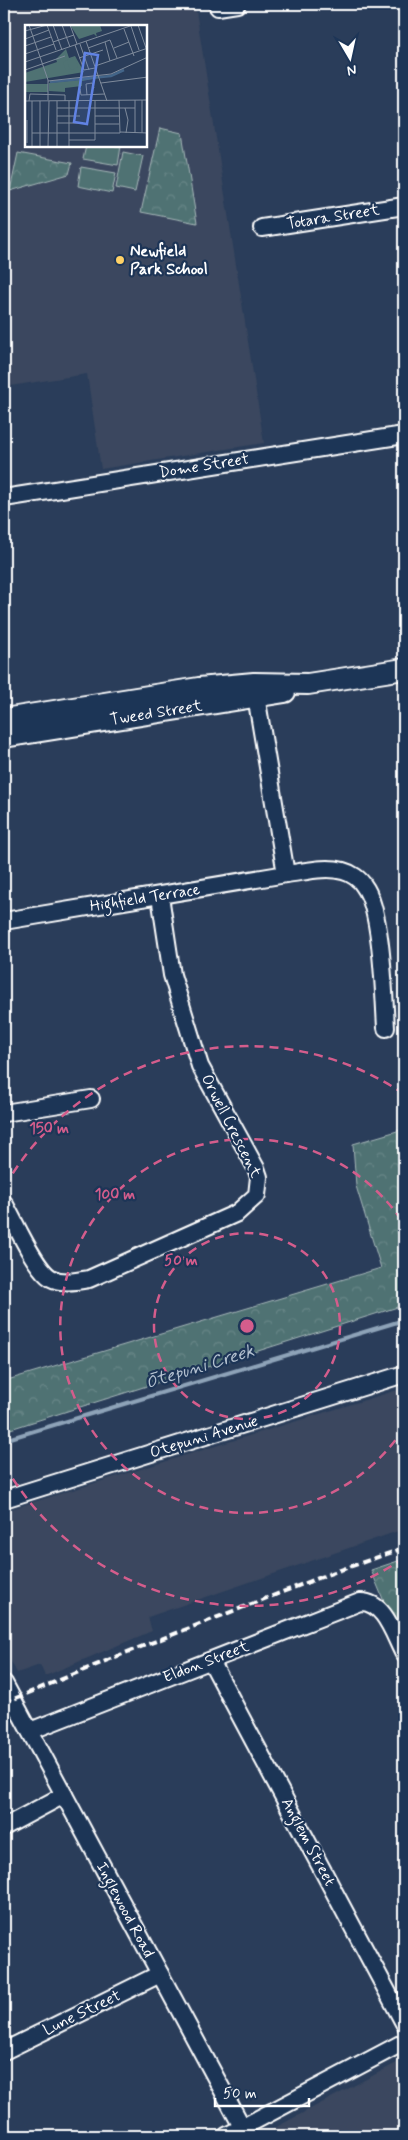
<svg xmlns="http://www.w3.org/2000/svg" width="408" height="2140" viewBox="0 0 408 2140" font-family="Mynerve,sans-serif">
<style>
.built{fill:#3a475e;fill-rule:evenodd}
.forest{fill:url(#forest-crowns);stroke:#a7b8b9}
.pitch{fill:#4f7273;stroke:#a7b8b9}
.lines{fill:none;stroke-linecap:round;stroke-linejoin:round}
.stream{stroke:#8ea3b8;stroke-width:4}
.minor-casing{stroke:#fff;stroke-width:20}
.major-casing{stroke:#fff;stroke-width:24}
.minor{stroke:#1d3557;stroke-width:16}
.major{stroke:#1d3557;stroke-width:20}
.rail{stroke:#fff;stroke-width:4;stroke-dasharray:8 4;stroke-linecap:butt}
.ring{fill:none;stroke:#d45d8c;stroke-width:2.5;stroke-dasharray:9 6}
.poi-dot{fill:#ffd166;stroke:#1d3557;stroke-width:2}
.labels{text-anchor:middle;dominant-baseline:central;stroke-width:4.5;stroke-linejoin:round;paint-order:stroke}
.street-label{font-size:16px;fill:#fff;stroke:#1d3557}
.poi-label{font-size:16px;font-weight:bold;fill:#fff;stroke:#1d3557;text-anchor:start}
.water-label{font-size:18px;font-style:italic;fill:#b4c1d0;stroke:#1d3557}
.inset-river{fill:none;stroke:#436589;stroke-width:2.5}
.inset-road{fill:none;stroke:#7f8b9c;stroke-width:1}
.view{fill:#6183e4;fill-opacity:0.15;stroke:#6183e4;stroke-width:2.5}
.inset-edge{fill:none;stroke:#fff;stroke-width:2.5}
.centre{fill:#d45d8c;stroke:#1d3557;stroke-width:2.5}
.ring-label{font-size:15px;text-anchor:middle;font-weight:bold;fill:#d45d8c;stroke:#1d3557;stroke-width:4.5;stroke-linejoin:round;paint-order:stroke}
</style>
<defs>
<pattern id="forest-crowns" width="20" height="18" patternUnits="userSpaceOnUse" patternTransform="scale(1.25)"><rect width="20" height="18" fill="#4f7273"/><path d="M2 6a3 3 0 1 1 6 0M12 15a3 3 0 1 1 6 0" fill="none" stroke="#698788"/></pattern>
</defs>
<rect width="100%" height="100%" fill="#2a3d5a"/>
<filter id="ink" filterUnits="userSpaceOnUse"><feTurbulence type="fractalNoise" baseFrequency=".02" numOctaves="2"/><feDisplacementMap in="SourceGraphic" scale="10" xChannelSelector="R" yChannelSelector="G"/><feConvolveMatrix kernelMatrix="1 2 1 2 8 2 1 2 1" color-interpolation-filters="sRGB"/></filter>
<g filter="url(#ink)">
<g class="built">
<path d="M4 4H195L264 443 101 469 87 374 4 387ZM26 26H146V146H26Z"/>
<path d="M404 1388V1529L148 1617 152 1631 45 1676 40 1665 17 1673 4 1648V1511Z"/>
<path d="M404 2059V2136H269L267 2132Z"/>
</g>
<g class="forest">
<path d="M160 128 182 133 197 223 141 212Z"/>
<path d="M18 153 72 163 69 174 10 191Z"/>
<path d="M404 1129V1305L4 1431V1381L381 1268 356 1186 353 1144Z"/>
<path d="M404 1559V1623L395 1628 371 1570Z"/>
</g>
<g class="pitch">
<path d="M86 146H121L118 165 83 159Z"/>
<path d="M123 152 143 156 135 192 116 188Z"/>
<path d="M81 167 116 173 112 193 78 186Z"/>
</g>
<g class="lines">
<path class="stream" d="M4 1440 404 1320"/>
<defs>
<g id="minor">
<path d="M218 7 237 4"/>
<path d="M262 228 404 206"/>
<path d="M4 498 404 435"/>
<path d="M254 684 286 874"/>
<path d="M4 921 286 874C304 872 325 866 343 871 351 873 360 879 364 886 382 909 384 996 386 1028"/>
<path d="M4 1113 91 1099"/>
<path d="M4 1203C14 1220 35 1269 51 1278 62 1284 77 1281 89 1279L237 1213 257 1195 259 1177 256 1168 200 1066 172 975 160 896"/>
<path d="M4 1499 404 1374"/>
<path d="M211 1661 404 2023"/>
<path d="M4 1683 247 2136"/>
<path d="M30 1731 360 1602C385 1601 394 1636 404 1654"/>
<path d="M4 1827 64 1795"/>
<path d="M4 2051 160 1974"/>
<path d="M226 2136 404 2042"/>
</g>
<g id="major">
<path d="M4 719 199 688 254 683 308 684 404 669"/>
<path d="M4 737 285 692"/>
</g>
</defs>
<use href="#minor" class="minor-casing"/>
<use href="#major" class="major-casing"/>
<use href="#minor" class="minor"/>
<use href="#major" class="major"/>
<path class="rail" d="M4 1703 125 1653 329 1574 404 1548"/>
</g>
</g>
<g class="ring">
<circle cx="247" cy="1326" r="93"/>
<path d="M404 1428A187 187 0 1 1 404 1224"/>
<path d="M404 1558A280 280 0 0 1 5 1466M5 1186A280 280 0 0 1 404 1094"/>
</g>
<circle class="poi-dot" cx="120" cy="260" r="5"/>
<g class="labels">
<g class="street-label">
<text transform="translate(333 217) rotate(-9)">Totara Street</text>
<text transform="translate(204 466) rotate(-9)">Dome Street</text>
<text transform="translate(156 713) rotate(-9)">Tweed Street</text>
<text transform="translate(145 898) rotate(-9)">Highfield Terrace</text>
<text transform="translate(231 1126) rotate(63)">Orwell Crescent</text>
<text transform="translate(204 1437) rotate(-17)">Otepuni Avenue</text>
<text transform="translate(206 1662) rotate(-21)">Eldon Street</text>
<text transform="translate(308 1842) rotate(62)">Anglem Street</text>
<text transform="translate(125 1910) rotate(62)">Inglewood Road</text>
<text transform="translate(82 2013) rotate(-26)">Lune Street</text>
</g>
<g class="poi-label">
<text x="130" y="251">Newfield<tspan x="130" dy="18">Park School</tspan></text>
</g>
<g class="water-label">
<text transform="translate(200 1367) rotate(-17)">Ōtepuni Creek</text>
</g>
</g>
<g transform="translate(25 25)">
<rect width="122" height="122" fill="#2a3d5a"/>
<path d="M45 0H75L77 6 71 8 72 12 69 9 54 14ZM41 24 44 33 50 31 59 47 0 57V48L32 37 31 34ZM73 53 57 56V61L40 63V67L24 66V58ZM0 59H23V67H1Z" fill="#4f7273"/>
<path d="M50 32 53 42 46 45 42 37 45 44 41 46 38 37Z" fill="#4f7273"/>
<path class="inset-river" d="M25 57 86 51 99 45"/>
<path class="inset-road" d="M4 0 23 55V75M22 0 31 25M28 0 37 25M37 0 45 22M45 0 52 19M113 0 121 23M106 1 114 25M99 4 109 31M0 6 22 0M0 14 24 5M61 16 82 76M28 17 49 10M80 17 85 36M55 19 64 45M50 20 59 45 70 43M0 21 26 12M63 23 85 15 92 33M89 23 104 17M0 29 29 19M54 33 78 25M0 37 108 0M70 41 123 23M0 45 40 31M23 56 86 49 123 32M76 58 123 52M55 64 56 70 80 69M62 70 61 59 67 58 69 63M94 75 95 108M110 75V108M117 75V108M0 76 123 75M4 76 5 69 40 70V76M7 76V122M15 76V122M32 76V122M44 76V122M32 83H110M100 83 103 95 101 108M32 91H55M70 91H94M2 95V118M32 98H55M70 99H94M95 107 123 108M7 108H95M44 115H70V76M23 122 24 76"/>
<path class="view" d="M60 28 73 30 62 99 49 97Z"/>
<rect width="122" height="122" class="inset-edge"/>
</g>
<circle cx="247" cy="1326" r="8" class="centre"/>
<g class="ring-label">
<text x="49" y="1133">150 m</text>
<text x="115" y="1199">100 m</text>
<text x="181" y="1265">50 m</text>
</g>
<rect width="408" height="2140" fill="none" stroke="#1d3557" stroke-width="20"/>
<rect x="10" y="10" width="388" height="2120" fill="none" stroke="#fff" stroke-width="2" filter="url(#ink)"/>
<g transform="translate(350 58) rotate(171)" stroke="#1d3557" stroke-width="4" paint-order="stroke">
<path d="M0-4L9 19L0 12L-9 19Z" fill="#ffffff"/>
<text y="-8" font-size="14" font-weight="bold" text-anchor="middle" fill="#ffffff">N</text>
</g>
<path d="M215 2098v8h94v-8" fill="none" stroke="#ffffff" stroke-width="2.5"/>
<text x="223" y="2098" font-size="15" fill="#ffffff" stroke="#1d3557" stroke-width="4" paint-order="stroke">50 m</text>
</svg>
